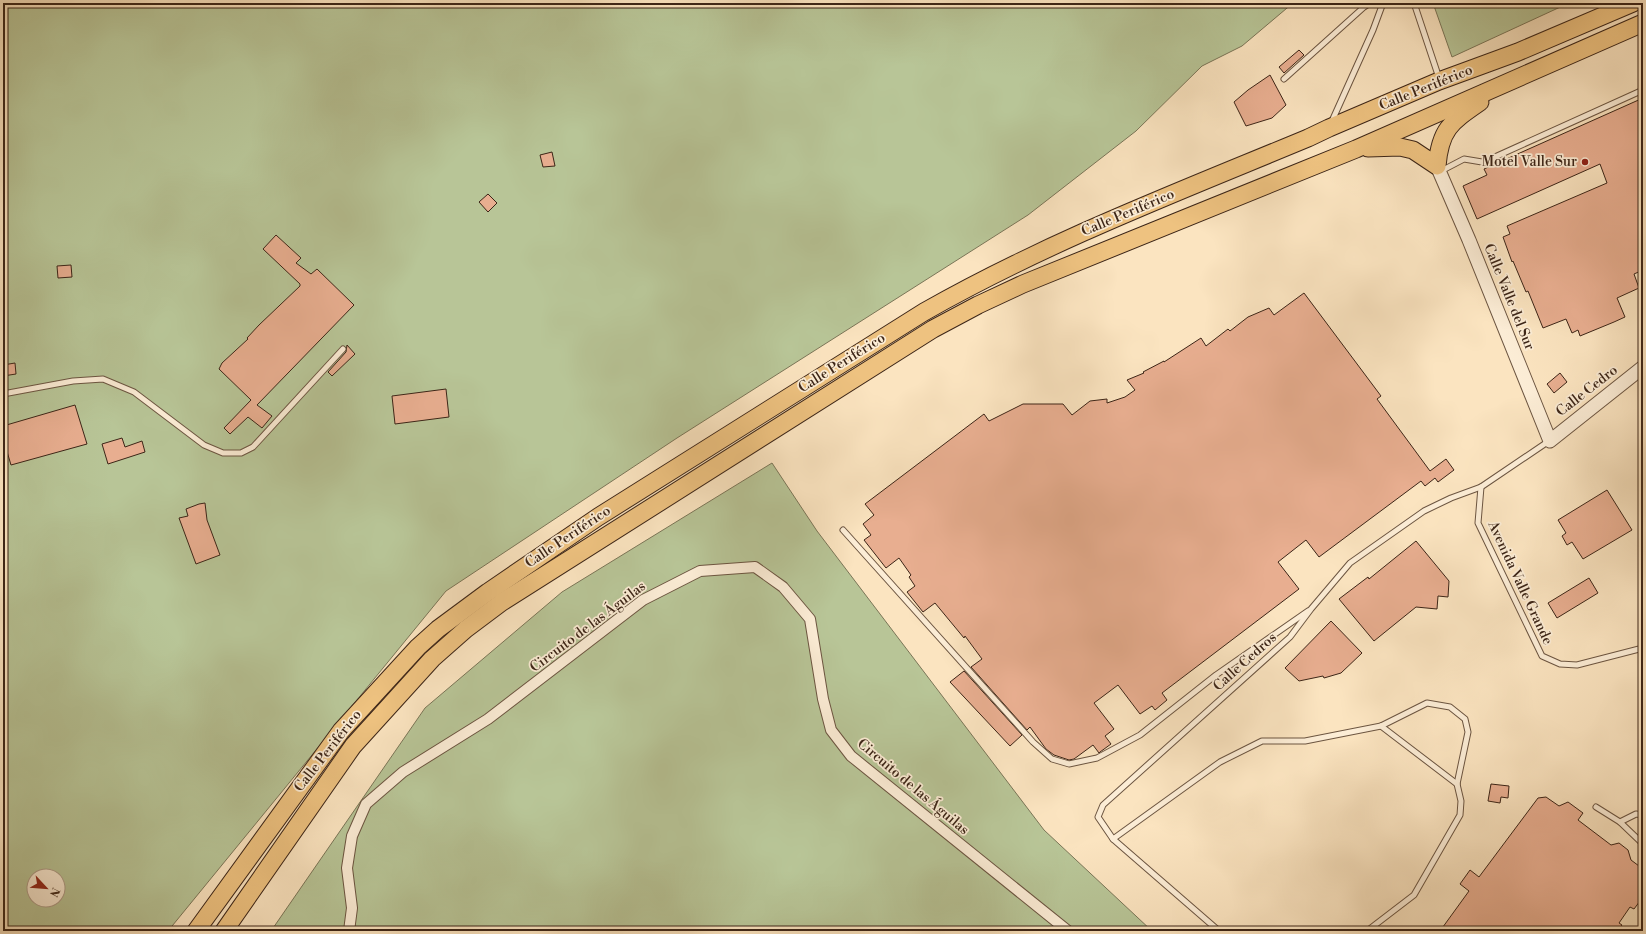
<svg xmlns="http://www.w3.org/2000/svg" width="1646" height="934" viewBox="0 0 1646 934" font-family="'Libre Bodoni',serif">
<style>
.green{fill:#b8c597;stroke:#7a7557;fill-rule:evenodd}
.building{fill:#e8ae90;stroke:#3c2517}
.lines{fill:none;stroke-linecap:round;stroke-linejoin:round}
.service-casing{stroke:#6c5541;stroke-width:7}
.minor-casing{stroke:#6c5541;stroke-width:12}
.tertiary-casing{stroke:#6c5541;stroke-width:15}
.trunk-casing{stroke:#3c2517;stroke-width:19}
.service{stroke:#fcedd6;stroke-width:5}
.minor{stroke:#fcedd6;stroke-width:10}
.tertiary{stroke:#fcedd6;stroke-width:13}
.trunk{stroke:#eec280;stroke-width:17}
.poi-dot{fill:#8f2418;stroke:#fcedd6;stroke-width:1.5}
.labels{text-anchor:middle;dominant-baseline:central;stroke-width:3.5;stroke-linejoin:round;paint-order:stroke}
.street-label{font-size:14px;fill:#3c2517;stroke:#fcedd6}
.poi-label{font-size:14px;fill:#3c2517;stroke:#fcedd6;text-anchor:end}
</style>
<rect width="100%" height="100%" fill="#fbe4c0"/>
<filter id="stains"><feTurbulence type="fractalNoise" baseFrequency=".005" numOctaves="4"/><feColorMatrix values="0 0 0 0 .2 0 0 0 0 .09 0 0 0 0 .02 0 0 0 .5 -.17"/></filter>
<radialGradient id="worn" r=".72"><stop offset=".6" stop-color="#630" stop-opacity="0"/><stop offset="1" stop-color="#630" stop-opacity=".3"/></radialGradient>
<g class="green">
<path d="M3 3H1293L1242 46 1202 66 1136 131 1028 215 677 438 446 591 168 931H3ZM34 876H58V900H34Z"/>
<path d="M1433 3H1569L1452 57Z"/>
<path d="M772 463 817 531 1044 830 1152 931H271L425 708 562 592Z"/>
</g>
<g class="building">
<path d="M1299 50 1304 55 1284 73 1279 67Z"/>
<path d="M1270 75 1286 105 1272 118 1246 126 1234 102 1248 90Z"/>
<path d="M1643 98V270L1634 274 1639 288 1617 298 1625 317 1614 322 1580 336 1578 330 1572 333 1566 319 1543 328 1528 291 1526 292 1513 261 1512 262 1503 237 1510 234 1507 226 1607 183 1600 164 1477 219 1463 186 1487 175 1484 169Z"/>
<path d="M552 152 555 166 543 167 540 155Z"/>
<path d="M488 194 497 203 488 212 479 202Z"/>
<path d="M276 235 301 258 296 263 311 274 317 269 354 305 257 405 272 416 262 428 248 417 230 434 224 428 251 400 219 369 222 363 248 339 247 338 259 325 300 286V284L263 249Z"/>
<path d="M71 265 72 277 58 278 57 266Z"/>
<path d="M1304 293 1381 396 1377 399 1430 471 1446 459 1454 470 1438 482 1435 478 1425 486 1421 481 1319 557 1306 540 1278 562 1299 589 1162 693 1167 700 1155 710 1152 706 1140 714 1118 685 1094 703 1114 729 1105 736 1111 744 1100 752 1099 753 1093 745 1074 759 1069 760 1054 755 1046 749 1030 727 1027 730 971 667 982 659 965 636 964 638 935 603 923 612 907 592 915 586 909 577 911 575 899 558 886 568 864 540 871 535 863 524 874 515 865 504 984 414 989 421 1023 404H1063L1072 415 1090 401 1107 399V403L1125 397 1135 390 1127 380 1144 373 1143 372 1164 361V362L1201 338 1206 346 1228 329 1230 331 1248 317 1269 308 1274 315Z"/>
<path d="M347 345 355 354 332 376 328 372 346 352Z"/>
<path d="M15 363 16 374 3 376V365Z"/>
<path d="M1560 373 1567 382 1554 393 1547 384Z"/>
<path d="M446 389 449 417 395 424 392 396Z"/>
<path d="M75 405 87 444 11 465 3 438V426Z"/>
<path d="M122 438 125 447 142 441 145 452 108 464 102 444Z"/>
<path d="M1607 490 1632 530 1583 559 1572 542 1567 545 1562 536 1566 533 1558 520Z"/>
<path d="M205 503 207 520 220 555 196 564 179 518 188 516 186 509 199 504Z"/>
<path d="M1416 541 1449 581 1448 597 1438 596 1437 609 1416 607 1374 641 1339 599 1368 577 1369 579Z"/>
<path d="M1589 578 1598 593 1557 618 1548 603Z"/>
<path d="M1331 621 1362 653 1341 673 1324 678 1323 676 1299 681 1285 668Z"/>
<path d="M964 671 1022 735 1010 746 950 682Z"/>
<path d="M1491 784 1509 786 1508 798 1501 797 1500 803 1488 801Z"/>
<path d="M1546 797 1559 806 1568 802 1583 813 1578 820 1611 845 1619 843 1628 850 1631 860 1643 869V897L1634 909 1630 907 1619 923 1622 925 1617 931H1440L1469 891 1460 884 1470 870 1479 877 1538 798Z"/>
</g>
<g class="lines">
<defs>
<g id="service">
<path d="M1412 3 1415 6 1439 78"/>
<path d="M1284 79 1364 7 1370 3"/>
<path d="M1332 121 1373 30 1383 3"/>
<path d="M1441 171 1464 159 1482 162 1486 161 1643 90"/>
<path d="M3 394 73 381 103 379 134 392 204 445 223 453H241L253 447 343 349"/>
<path d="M1481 487 1478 523 1542 656 1560 664 1577 665 1643 648"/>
<path d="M843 530 1033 742 1052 759 1069 764 1097 758 1140 735 1216 675 1308 611"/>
<path d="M1381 726 1457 784"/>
<path d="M1596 807 1620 822 1643 844"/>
<path d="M1620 822 1636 814 1643 815"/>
<path d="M1113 839 1220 762 1262 741H1305L1381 726 1427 703 1450 707 1465 719 1468 732 1457 784 1461 801 1460 815 1414 895 1367 931"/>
<path d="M1219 931 1113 839 1098 817 1103 805 1290 637 1311 609 1350 563 1424 511 1451 498 1481 487 1549 441"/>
</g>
<path id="minor" d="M349 931 352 908 347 868 352 836 366 804 403 772 488 719 643 600 700 571 755 567 783 587 810 619 823 699 831 730 851 756 1068 931"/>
<path id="tertiary" d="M1437 166 1469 240 1550 441 1643 367"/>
<g id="trunk">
<path d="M1368 148 1400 147 1413 150 1437 166C1440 129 1451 122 1480 102"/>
<path d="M196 931 341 731 418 647 438 629 488 592 598 517 924 312C1047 242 1178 192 1308 138L1329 128 1439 81 1518 52 1633 3"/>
<path d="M224 931 353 746 432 659 466 629 502 602 933 329 978 305 1023 284 1356 149 1643 23"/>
</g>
</defs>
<use href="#service" class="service-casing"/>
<use href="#minor" class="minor-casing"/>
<use href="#tertiary" class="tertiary-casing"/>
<use href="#trunk" class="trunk-casing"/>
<use href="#service" class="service"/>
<use href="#minor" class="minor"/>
<use href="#tertiary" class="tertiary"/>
<use href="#trunk" class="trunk"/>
</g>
<circle class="poi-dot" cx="1585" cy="162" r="4"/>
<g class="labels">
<g class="street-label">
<text transform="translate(1426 88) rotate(-22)">Calle Periférico</text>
<text transform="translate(1128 213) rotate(-23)">Calle Periférico</text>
<text transform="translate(1509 297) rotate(68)">Calle Valle del Sur</text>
<text transform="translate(842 363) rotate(-32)">Calle Periférico</text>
<text transform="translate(1587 391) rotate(-38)">Calle Cedro</text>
<text transform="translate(568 537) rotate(-34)">Calle Periférico</text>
<text transform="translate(1520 583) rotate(65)">Avenida Valle Grande</text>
<text transform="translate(588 627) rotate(-37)">Circuito de las Águilas</text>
<text transform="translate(1245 662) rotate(-42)">Calle Cedros</text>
<text transform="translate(328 751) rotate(-52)">Calle Periférico</text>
<text transform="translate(913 787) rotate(40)">Circuito de las Águilas</text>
</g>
<g class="poi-label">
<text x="1577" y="162">Motel Valle Sur</text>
</g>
</g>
<rect width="1646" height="934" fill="none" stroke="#fbe4c0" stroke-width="16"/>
<rect x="4" y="4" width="1638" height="926" fill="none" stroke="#3c2517" stroke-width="2"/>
<rect x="8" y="8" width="1630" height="918" fill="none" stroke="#3c2517"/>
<g transform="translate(46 888) rotate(116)"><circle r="19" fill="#fcedd6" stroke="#af9d8a"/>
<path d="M0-3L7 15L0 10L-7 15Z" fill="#8f2418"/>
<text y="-6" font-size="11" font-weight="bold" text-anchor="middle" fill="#3c2517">N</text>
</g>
<rect width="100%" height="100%" filter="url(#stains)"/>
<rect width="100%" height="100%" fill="url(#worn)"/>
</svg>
